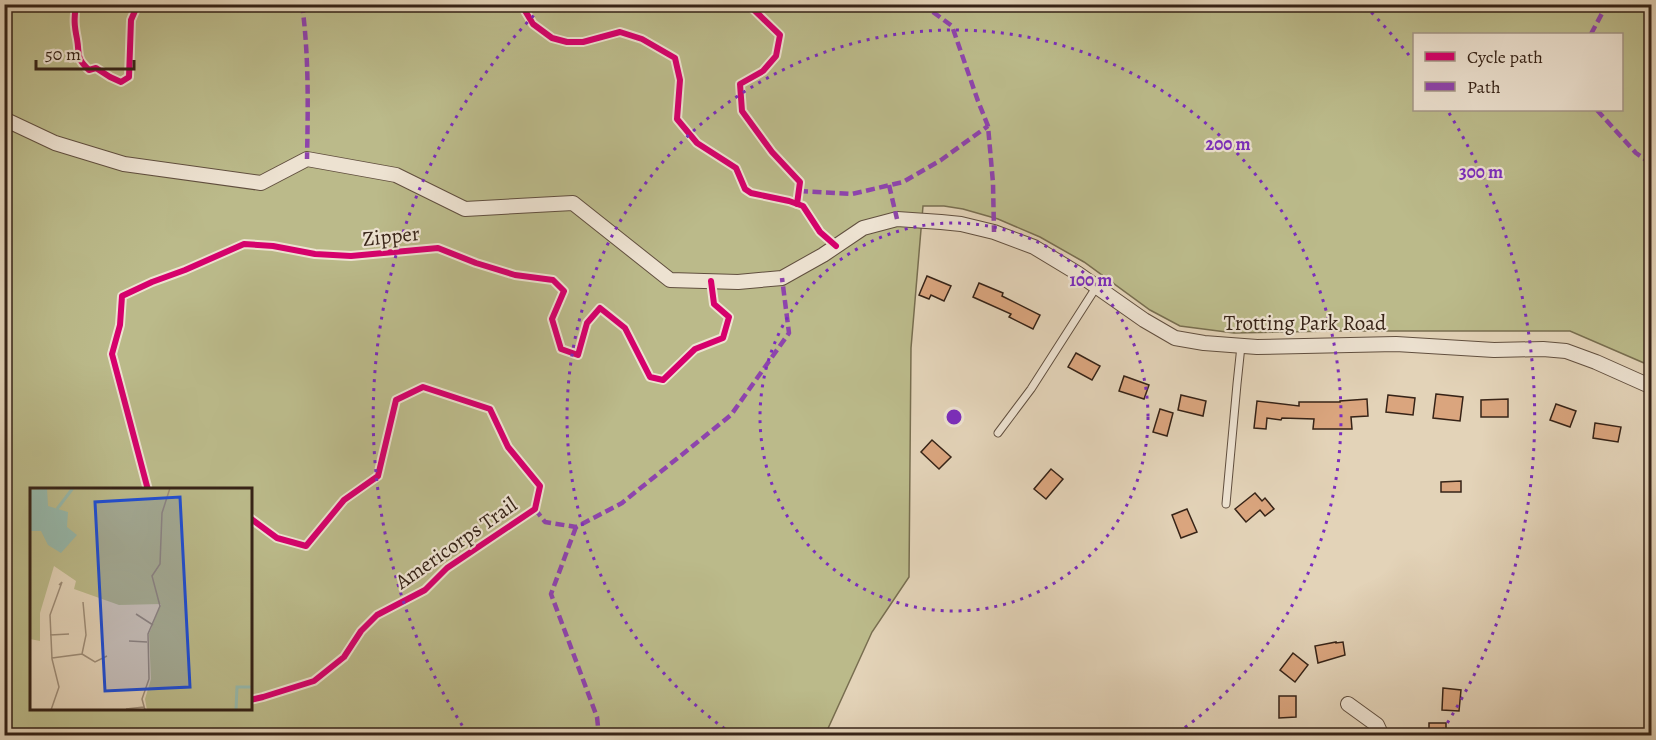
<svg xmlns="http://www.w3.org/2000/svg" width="1656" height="740" viewBox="0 0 1656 740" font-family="Alegreya,serif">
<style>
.green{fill:#bbba8a;stroke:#786e50;stroke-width:1.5;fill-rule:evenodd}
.building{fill:#daa57e;stroke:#362317;stroke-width:1.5}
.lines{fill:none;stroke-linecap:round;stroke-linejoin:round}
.lane-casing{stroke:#614f3f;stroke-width:9}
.street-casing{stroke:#614f3f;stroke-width:16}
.lane{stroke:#ede2d1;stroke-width:7}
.street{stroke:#ede2d1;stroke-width:14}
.quiet{stroke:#8e44ad;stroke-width:4.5;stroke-dasharray:9 4.5;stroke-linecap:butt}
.cycleway-casing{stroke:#ede2d1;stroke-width:10}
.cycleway{stroke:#d6006c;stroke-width:6}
.ring{fill:none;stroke:#7b2cbf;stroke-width:3;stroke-dasharray:3 6}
.labels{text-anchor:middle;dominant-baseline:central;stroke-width:4.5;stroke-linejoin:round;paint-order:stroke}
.street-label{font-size:21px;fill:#362317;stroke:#ede2d1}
.inset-river{fill:none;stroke:#96b8ab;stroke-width:3}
.inset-road{fill:none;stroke:#9e8d78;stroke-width:1.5}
.view{fill:#1d4ed8;fill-opacity:0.15;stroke:#1d4ed8;stroke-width:3}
.inset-edge{fill:none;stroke:#362317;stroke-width:3}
.centre{fill:#7b2cbf;stroke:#ede2d1;stroke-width:3}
.ring-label{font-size:18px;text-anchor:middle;font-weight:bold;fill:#7b2cbf;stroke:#ede2d1;stroke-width:4.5;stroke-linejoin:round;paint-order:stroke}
</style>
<rect width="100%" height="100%" fill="#e3d3b8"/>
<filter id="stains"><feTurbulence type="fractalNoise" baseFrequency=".00333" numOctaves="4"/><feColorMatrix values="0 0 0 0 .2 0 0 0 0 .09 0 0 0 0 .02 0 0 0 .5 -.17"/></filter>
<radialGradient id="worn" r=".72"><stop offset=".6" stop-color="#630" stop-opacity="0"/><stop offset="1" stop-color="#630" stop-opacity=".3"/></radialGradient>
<path class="green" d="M4 5H1651V366L1570 331H1334L1234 333 1180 326 1150 310 1084 262 1040 237 998 219 963 209 944 206H923L911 348 909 577 872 632 825 735H5ZM1414 34H1622V110H1414ZM32 490H250V708H32Z"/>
<g class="building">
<path d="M927 276 951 286 944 301 931 295 929 299 919 295Z"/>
<path d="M979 283 1003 293 1002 296 1040 315 1033 329 1009 317 1011 314 973 297Z"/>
<path d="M1076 353 1100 366 1092 380 1068 367Z"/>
<path d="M1124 376 1149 385 1144 399 1119 391Z"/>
<path d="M1436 394 1463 397 1460 421 1433 418Z"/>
<path d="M1181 395 1206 401 1203 416 1178 410Z"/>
<path d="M1388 395 1415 398 1413 415 1386 412Z"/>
<path d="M1367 399 1368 416 1351 417 1352 429H1313L1314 419 1282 418 1281 420 1267 418 1266 429 1254 428 1257 401 1299 406V402H1340V401Z"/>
<path d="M1508 399V417H1481V400Z"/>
<path d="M1556 404 1576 411 1570 427 1550 420Z"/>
<path d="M1160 409 1173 413 1167 436 1153 432Z"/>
<path d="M1595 423 1621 427 1618 442 1593 438Z"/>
<path d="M932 440 951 457 939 469 921 452Z"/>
<path d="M1051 469 1063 479 1046 499 1034 489Z"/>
<path d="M1461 481V492H1441V482Z"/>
<path d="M1255 493 1262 501 1265 498 1274 509 1265 516 1260 510 1246 522 1235 509Z"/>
<path d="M1187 509 1197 532 1181 538 1172 515Z"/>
<path d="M1336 642V643L1343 642 1345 655 1318 663 1315 646Z"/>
<path d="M1293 653 1308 665 1295 682 1280 670Z"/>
<path d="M1443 688 1461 690 1459 711 1442 710Z"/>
<path d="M1279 696H1296V717L1279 718Z"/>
<rect x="1429" y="723" width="17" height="12"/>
</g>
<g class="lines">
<defs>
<g id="lane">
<path d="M998 433 1031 389 1097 286"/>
<path d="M1226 504 1237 384 1241 346"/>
</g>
<g id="street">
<path d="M4 119 55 143 124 164 261 183 307 159 396 175 465 209 573 203 670 280 738 282 782 278 823 255 863 228 897 219 941 222 961 224 994 232 1034 247 1077 273 1144 320 1175 338 1204 343 1257 347 1396 344 1494 350 1543 349 1566 351 1596 362 1652 387"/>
<path d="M1348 704 1377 725 1382 736"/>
</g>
</defs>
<use href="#lane" class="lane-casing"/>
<use href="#street" class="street-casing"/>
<use href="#lane" class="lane"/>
<use href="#street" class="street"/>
<g class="quiet">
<path d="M302 4C309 56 308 108 307 159"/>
<path d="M922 4 952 26 978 101 988 126 993 183 994 232"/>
<path d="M1591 34 1607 4"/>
<path d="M1597 110 1636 153 1652 164"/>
<path d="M889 185 897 219"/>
<path d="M799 191 852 194 903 182 941 160 988 126"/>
<path d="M535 509 545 522 576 527 622 503 731 415 789 333 782 278"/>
<path d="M576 527 551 594 597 717 599 736"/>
</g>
<defs>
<g id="cycleway">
<path d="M76 4C74 20 74 24 77 39 80 55 75 57 89 70L96 68 110 77 121 82 129 77 131 20 138 4"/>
<path d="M521 4 533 24 552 38 567 42H583L620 32 642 39 675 58 680 80 677 119 697 143 736 168 745 189 751 193 789 201 803 206 820 232 836 246"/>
<path d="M748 4 780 35 776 56 763 71 740 84 742 111 772 152 800 182 797 204"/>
<path d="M148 490 112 354 120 325 122 296 152 282 185 270 244 244 273 246 315 254 351 256 438 248 476 263 515 275 553 280 564 291 552 319 561 349 578 355 587 323 600 308 625 328 650 377 663 380 695 349 723 338 729 317 714 304 711 281"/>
<path d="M250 518 277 538 306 546 344 500 378 476 396 400 423 387 490 409 508 447 540 486 535 509 447 568 425 590 377 615 361 631 344 657 314 681 263 697 250 700"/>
</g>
</defs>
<use href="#cycleway" class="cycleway-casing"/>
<use href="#cycleway" class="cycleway"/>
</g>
<g class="ring">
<circle cx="954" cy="417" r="194"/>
<path d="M732 734A387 387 0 1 1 1176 734"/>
<path d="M467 733A581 581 0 0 1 543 6M1365 6A581 581 0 0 1 1412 59M1449 113A581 581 0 0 1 1441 733"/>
</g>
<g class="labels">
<g class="street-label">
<text transform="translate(391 236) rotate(-6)">Zipper</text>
<text x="1305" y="323">Trotting Park Road</text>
<text transform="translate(456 543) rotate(-35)">Americorps Trail</text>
</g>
</g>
<g transform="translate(30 488)">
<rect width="222" height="222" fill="#e3d3b8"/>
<path d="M0 0H222V222H117L115 211 121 191 119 146 131 116 89 117 44 101 46 93 24 78 10 125V153L0 151Z" fill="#bbba8a"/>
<path d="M17 0 18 18 38 24 37 39 47 47 31 65 18 57 11 43H0V2Z" fill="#96b8ab"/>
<path class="inset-river" d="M27 21 43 0M206 222 207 199H222"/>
<path class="inset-road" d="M106 126 123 137M20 147 39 146M99 153 117 154M52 166 65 174 77 168M22 170 52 166 56 147 53 114M96 221 114 219M21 222 29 199 22 171 20 127 32 94 29 97M115 222 112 211 119 191 118 146 130 118 122 88 130 76 132 25 140 0"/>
<path class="view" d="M150 9 160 199 75 203 65 14Z"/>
<rect width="222" height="222" class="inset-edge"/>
</g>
<circle cx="954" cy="417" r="9" class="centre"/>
<g class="ring-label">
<text x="1228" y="150">200 m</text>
<text x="1481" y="178">300 m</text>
<text x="1091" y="286">100 m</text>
</g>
<rect width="1656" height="740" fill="none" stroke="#e3d3b8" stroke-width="24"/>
<rect x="6" y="6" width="1644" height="728" fill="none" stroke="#362317" stroke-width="3"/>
<rect x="12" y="12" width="1632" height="716" fill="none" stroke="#362317" stroke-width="1.5"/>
<rect x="1413" y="33" width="210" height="78" fill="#ede2d1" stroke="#a49687" stroke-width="1.5"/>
<rect x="1425" y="52" width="30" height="9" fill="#d6006c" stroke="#a49687" stroke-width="1.5"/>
<text x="1467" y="63" font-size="18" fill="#362317">Cycle path</text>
<rect x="1425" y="82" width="30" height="9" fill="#8e44ad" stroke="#a49687" stroke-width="1.5"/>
<text x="1467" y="93" font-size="18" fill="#362317">Path</text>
<path d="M36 60v9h98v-9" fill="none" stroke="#362317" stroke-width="3"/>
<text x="45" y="60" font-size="18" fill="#362317" stroke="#ede2d1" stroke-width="4.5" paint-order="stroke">50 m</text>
<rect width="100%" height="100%" filter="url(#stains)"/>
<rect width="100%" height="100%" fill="url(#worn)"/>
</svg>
